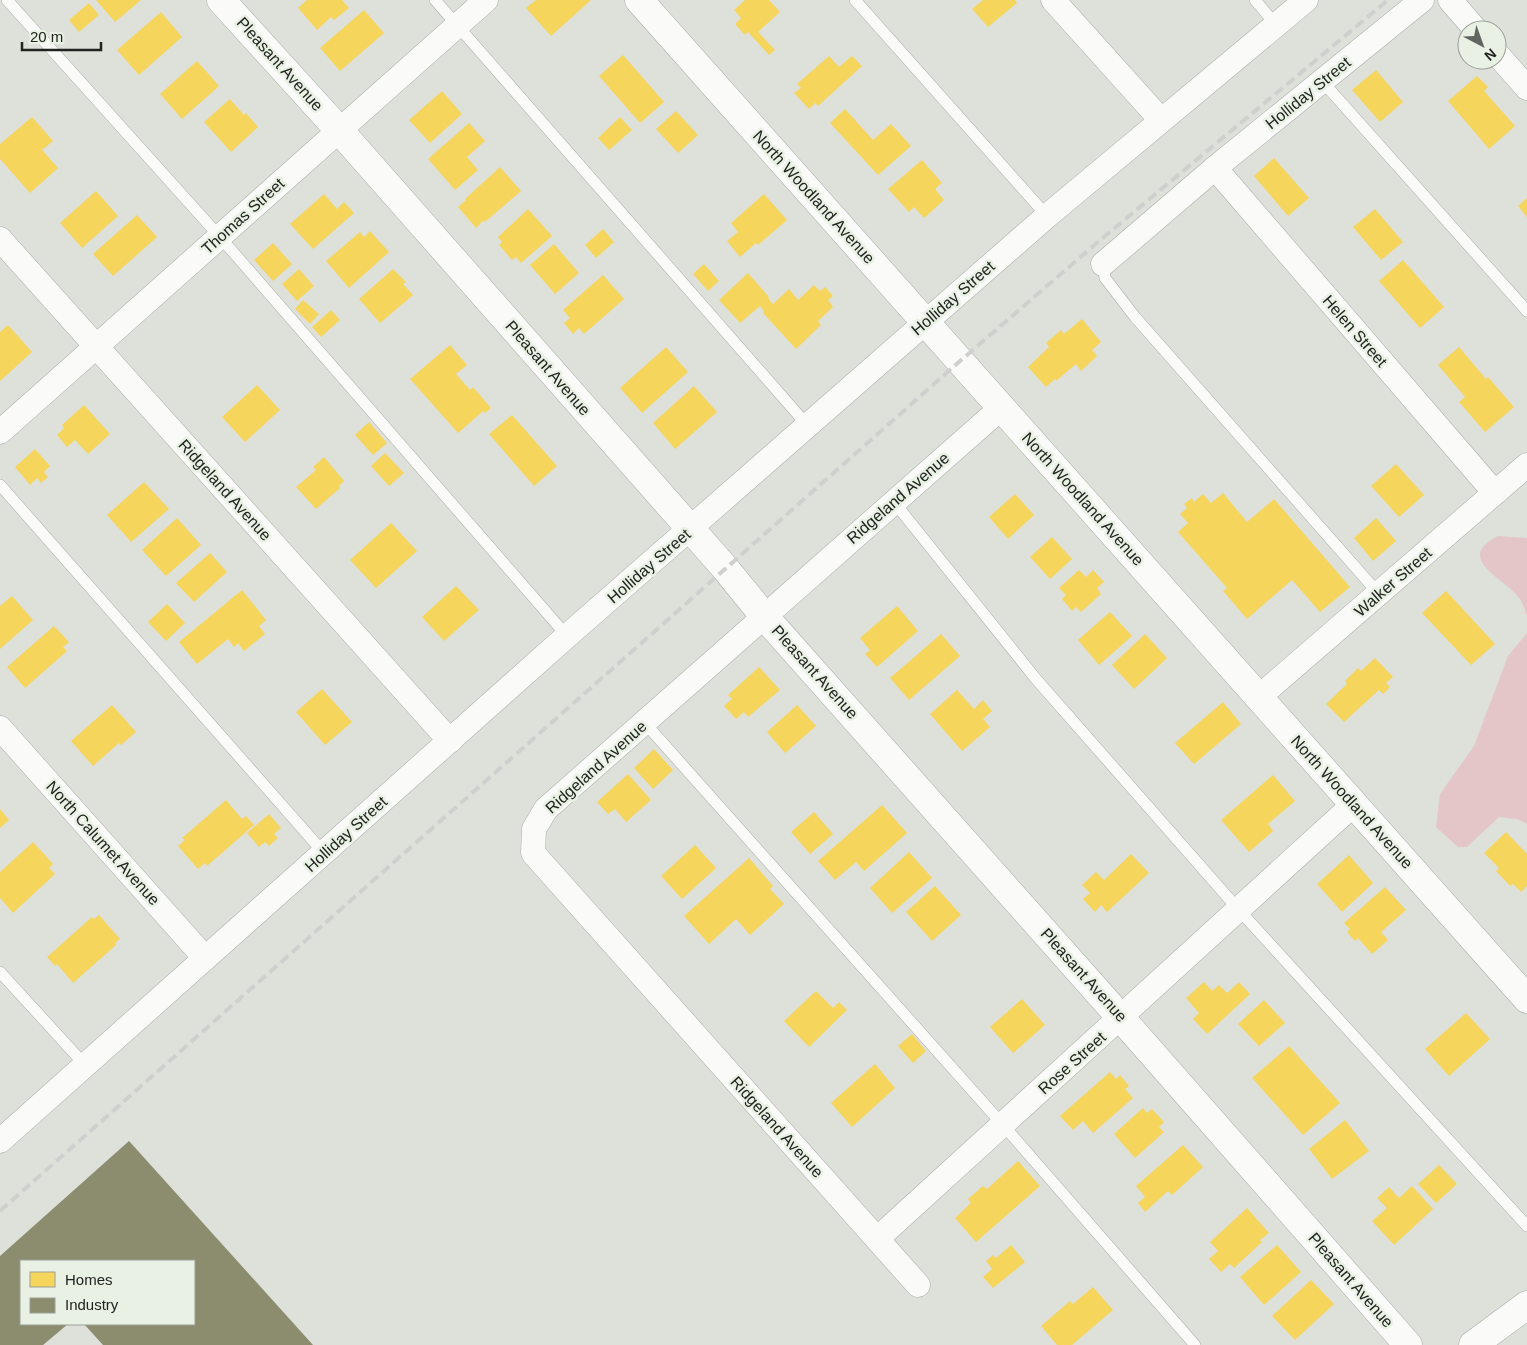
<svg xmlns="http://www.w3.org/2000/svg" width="1527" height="1345" viewBox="0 0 1527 1345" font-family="Helvetica,sans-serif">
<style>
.green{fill:#e4c5c8}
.homes{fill:#f6d55c}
.industry{fill:#8c8c6e}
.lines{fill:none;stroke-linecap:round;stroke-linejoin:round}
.lane-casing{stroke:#aaada8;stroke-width:12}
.street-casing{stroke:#aaada8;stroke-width:25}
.secondary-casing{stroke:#aaada8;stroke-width:29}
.lane{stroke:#fafaf9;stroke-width:11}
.street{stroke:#fafaf9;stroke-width:24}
.secondary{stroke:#fafaf9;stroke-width:28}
.rail{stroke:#cfd0ce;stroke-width:4;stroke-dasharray:10 5;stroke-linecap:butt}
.labels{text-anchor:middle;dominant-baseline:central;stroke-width:5;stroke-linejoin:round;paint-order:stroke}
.street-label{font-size:16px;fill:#20231e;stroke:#e9f1e4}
</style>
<rect width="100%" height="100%" fill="#dde1da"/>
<g class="green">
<path d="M1498 536 1527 538V616C1525 610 1523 602 1519 598 1505 578 1453 559 1498 536Z"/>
<path d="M1527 633V824L1517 819 1499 817 1467 847H1458L1436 827 1440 794 1474 746 1508 656Z"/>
</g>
<g class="homes">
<path d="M96 0H141L115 22Z"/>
<path d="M307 0H342L349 8 334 20 331 17 317 30 298 8Z"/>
<path d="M536 0H591L551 36 526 8Z"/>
<path d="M745 0H769L780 12 758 32 775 50 769 55 748 32 745 35 735 24 741 18 734 10Z"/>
<path d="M983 0H1015L1017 3 988 27 972 9Z"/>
<path d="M89 3 99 15 79 32 69 20Z"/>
<path d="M364 10 384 33 340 71 320 48Z"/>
<path d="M161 12 182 37 139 75 117 50Z"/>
<path d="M623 55 664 102 640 123 599 76Z"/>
<path d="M829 56 839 67 852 56 862 66 818 106 815 103 809 109 794 93 801 88 797 84Z"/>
<path d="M197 61 219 86 182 119 160 94Z"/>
<path d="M1376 70 1403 102 1380 122 1352 90Z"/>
<path d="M1477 76 1488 87 1484 91 1515 126 1489 149 1448 101Z"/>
<path d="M442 91 462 114 430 143 409 120Z"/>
<path d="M230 99 244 115 246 113 258 127 231 152 204 122Z"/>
<path d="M845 109 873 140 891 124 911 146 878 175 830 123Z"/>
<path d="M676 111 698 135 678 153 656 129Z"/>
<path d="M32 117 53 141 42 150 58 168 30 193 0 159V144Z"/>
<path d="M620 117 632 130 609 150 598 138Z"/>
<path d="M469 123 485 141 467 157 478 170 455 190 428 159Z"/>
<path d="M1274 158 1309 198 1288 216 1254 176Z"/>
<path d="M922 160 942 183 935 189 944 200 924 218 914 207 909 212 888 189Z"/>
<path d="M500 167 521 191 485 222 484 220 476 228 458 207 466 200 465 199Z"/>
<path d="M96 191 118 216 82 248 60 223Z"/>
<path d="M324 194 337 209 344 202 354 213 313 249 290 224Z"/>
<path d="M764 194 787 220 758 245 756 243 740 257 727 241 738 232 731 223Z"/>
<path d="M1527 198V217L1518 206Z"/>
<path d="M528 209 552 236 521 263 516 257 512 260 499 245 502 242 498 237Z"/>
<path d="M1375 209 1403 242 1381 260 1353 227Z"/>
<path d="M137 215 157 237 113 276 93 254Z"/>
<path d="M603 229 614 242 596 258 585 245Z"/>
<path d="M370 231 389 252 349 288 326 261 360 232 364 237Z"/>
<path d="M273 243 292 264 273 281 254 260Z"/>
<path d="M554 244 579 273 555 294 530 265Z"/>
<path d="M1403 260 1444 307 1420 328 1379 281Z"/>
<path d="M704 264 719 281 708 291 693 274Z"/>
<path d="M299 269 314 286 297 301 282 284Z"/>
<path d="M393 269 406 282 403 284 413 295 380 323 359 299Z"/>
<path d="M748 273 769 297 768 298 773 304 789 289 798 300 814 285 820 291 825 287 833 296 828 300 833 307 818 321 821 325 796 349 763 313 764 311 760 306 740 323 719 300Z"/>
<path d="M603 275 624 299 584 334 579 328 573 334 564 323 570 318 563 310Z"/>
<path d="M303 300 319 314 310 324 295 309Z"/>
<path d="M331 310 340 320 321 337 312 327Z"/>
<path d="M1082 319 1101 342 1092 350 1097 356 1081 371 1076 364 1056 381 1055 379 1046 387 1028 367 1049 347 1046 343 1061 330 1064 334Z"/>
<path d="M8 325 32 352 0 381V332Z"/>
<path d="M450 345 467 365 456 374 470 390 473 387 491 408 485 413 483 411 458 433 410 379Z"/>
<path d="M666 347 688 372 642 413 620 388Z"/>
<path d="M1459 347 1486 379 1488 377 1514 407 1485 432 1459 402 1465 397 1438 365Z"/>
<path d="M257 385 280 410 245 442 222 417Z"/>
<path d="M694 386 717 412 675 449 653 423Z"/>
<path d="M84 405 110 434 88 454 75 440 67 447 57 435 64 428 62 425Z"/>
<path d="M512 415 557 466 534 486 489 434Z"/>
<path d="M369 422 387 443 373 455 355 435Z"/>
<path d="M35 449 50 466 44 472 48 477 41 483 37 478 30 485 15 467Z"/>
<path d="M385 453 404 473 389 486 371 466Z"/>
<path d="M324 457 344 481 339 486 340 488 316 509 296 487 316 470 313 467Z"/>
<path d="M1396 464 1424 495 1399 517 1371 486Z"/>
<path d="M144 482 169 509 131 542 107 515Z"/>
<path d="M1223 493 1247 522 1274 499 1350 587 1320 612 1292 580 1247 619 1223 591 1227 588 1178 532 1188 523 1180 514 1187 508 1184 504 1192 498 1194 502 1203 494 1211 503Z"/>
<path d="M1015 494 1034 515 1008 539 989 517Z"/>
<path d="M177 518 201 545 166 576 142 550Z"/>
<path d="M1376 518 1396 541 1373 561 1354 538Z"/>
<path d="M391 523 417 551 376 588 350 560Z"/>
<path d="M1052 537 1072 559 1050 579 1030 557Z"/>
<path d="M210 553 227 572 194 602 176 583Z"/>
<path d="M1079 570 1086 577 1093 570 1104 582 1097 588 1101 594 1081 612 1076 607 1072 611 1062 599 1066 595 1059 588Z"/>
<path d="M456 586 479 610 444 641 422 617Z"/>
<path d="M242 590 266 620 259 626 265 634 244 651 238 643 234 647 228 639 197 664 179 642Z"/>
<path d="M1446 591 1495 644 1471 665 1422 613Z"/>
<path d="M12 596 33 620 0 649V606Z"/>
<path d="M167 604 185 623 166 641 148 622Z"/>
<path d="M897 606 918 631 877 667 865 654 870 650 860 638Z"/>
<path d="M1110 612 1132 636 1099 665 1078 640Z"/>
<path d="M54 626 69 642 63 647 67 651 25 688 7 667Z"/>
<path d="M941 634 960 656 909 700 890 678Z"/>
<path d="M1145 634 1167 658 1134 689 1112 665Z"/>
<path d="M1375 658 1393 677 1386 683 1390 687 1383 694 1379 690 1344 722 1326 704 1347 684 1345 681 1358 668 1361 671Z"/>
<path d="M759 667 780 690 748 717 744 712 736 719 724 706 732 699 728 695Z"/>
<path d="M322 689 352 722 325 745 296 712Z"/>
<path d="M957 690 974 709 983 700 992 711 983 719 990 727 962 751 930 714Z"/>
<path d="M1223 702 1241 724 1194 764 1175 743Z"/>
<path d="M112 705 136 732 121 745 119 743 93 766 71 741Z"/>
<path d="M797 705 816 726 785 753 767 732Z"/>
<path d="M654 749 673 770 653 789 634 768Z"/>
<path d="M628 774 651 800 626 822 615 809 608 814 597 802Z"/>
<path d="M1273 775 1295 801 1268 824 1273 831 1249 852 1221 820Z"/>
<path d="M226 800 242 819 246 816 254 825 207 866 205 863 198 869 178 846 185 840 182 838Z"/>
<path d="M882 805 907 833 864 871 856 862 835 880 818 861Z"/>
<path d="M0 809 9 820 0 828Z"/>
<path d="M814 812 833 834 810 854 791 832Z"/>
<path d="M269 814 281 828 274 834 278 838 269 846 265 842 259 847 247 833Z"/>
<path d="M1506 832 1527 854V886L1521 892 1513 884 1510 886 1496 871 1499 868 1484 853Z"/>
<path d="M33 842 53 864 49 868 55 874 13 913 0 898V872Z"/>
<path d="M695 845 716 868 682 899 661 876Z"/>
<path d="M909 852 932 878 892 913 870 888Z"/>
<path d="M1131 854 1149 873 1107 912 1101 905 1095 912 1083 899 1090 893 1082 885 1096 872 1104 880Z"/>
<path d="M1349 855 1373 883 1342 912 1317 884Z"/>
<path d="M749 858 773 886 770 889 784 904 750 935 736 919 709 944 684 916Z"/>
<path d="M935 886 961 915 932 941 906 912Z"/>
<path d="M1385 887 1406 910 1381 932 1388 940 1372 954 1358 938 1355 941 1347 932 1350 929 1344 923Z"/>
<path d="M99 915 120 939 115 943 116 945 73 983 57 964 55 966 47 957 92 917 94 919Z"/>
<path d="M1204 982 1212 991 1219 985 1227 993 1239 982 1250 994 1207 1034 1193 1019 1199 1013 1186 998Z"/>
<path d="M816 991 833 1008 839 1002 847 1010 809 1047 784 1021Z"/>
<path d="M1022 999 1045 1025 1013 1053 990 1027Z"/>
<path d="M1264 1000 1285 1023 1259 1046 1238 1024Z"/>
<path d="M1466 1013 1490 1039 1449 1076 1425 1049Z"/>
<path d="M912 1034 926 1051 913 1063 898 1046Z"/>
<path d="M1289 1046 1340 1103 1303 1135 1252 1078Z"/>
<path d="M875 1064 895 1088 852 1127 831 1103Z"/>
<path d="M1110 1072 1116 1079 1120 1075 1129 1086 1125 1089 1133 1098 1093 1133 1083 1121 1073 1130 1060 1116Z"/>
<path d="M1143 1108 1147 1113 1152 1109 1164 1122 1159 1127 1164 1132 1135 1158 1114 1134Z"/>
<path d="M1345 1120 1369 1151 1332 1179 1309 1149Z"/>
<path d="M1183 1145 1203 1167 1172 1195 1168 1191 1145 1212 1138 1203 1145 1197 1136 1186Z"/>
<path d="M1018 1161 1040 1186 976 1242 955 1218 971 1203 968 1199 983 1186 987 1189Z"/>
<path d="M1439 1165 1457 1184 1436 1203 1418 1184Z"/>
<path d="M1412 1186 1433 1209 1394 1245 1372 1221 1387 1208 1377 1198 1389 1187 1399 1198Z"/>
<path d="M1247 1208 1269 1233 1260 1240 1262 1242 1234 1268 1230 1264 1221 1272 1209 1259 1218 1251 1210 1242Z"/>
<path d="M1011 1245 1025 1262 993 1288 983 1277 992 1269 986 1261 993 1255 996 1258Z"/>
<path d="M1277 1245 1301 1272 1264 1305 1240 1277Z"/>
<path d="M1311 1280 1334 1304 1295 1340 1272 1316Z"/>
<path d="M1093 1287 1113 1310 1072 1345H1057L1041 1326 1070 1301 1073 1304Z"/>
</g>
<path class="industry" d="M129 1141 313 1345H103L84 1324H194V1261H21V1324H68L43 1345H0V1256Z"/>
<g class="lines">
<defs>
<g id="lane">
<path d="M7 0 220 237 567 636"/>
<path d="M435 0 808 426"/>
<path d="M855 0 1047 216"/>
<path d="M1255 0 1276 25"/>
<path d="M1322 81 1527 311"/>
<path d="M1103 264 1105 278 1135 317 1379 594"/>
<path d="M0 485 324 853"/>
<path d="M894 502 1036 679 1239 910 1527 1226"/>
<path d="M644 722 1003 1125 1195 1345"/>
<path d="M0 972 85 1065"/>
</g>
<g id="street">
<path d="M1053 0 1161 120"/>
<path d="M1450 0 1476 30"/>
<path d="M1497 54 1527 88"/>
<path d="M1215 168 1495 493"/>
<path d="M0 239 450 741"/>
<path d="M1103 264 1215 168 1422 0"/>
<path d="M0 432 486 0"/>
<path d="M1259 697 1527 465"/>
<path d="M0 728 205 958"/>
<path d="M0 1141 567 636 1047 216 1306 0"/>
<path d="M877 1239 1354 804"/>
<path d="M918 1285 533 853 534 829 546 809 1001 408"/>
</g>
<g id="secondary">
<path d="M221 0 339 130 725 568 764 616 1121 1018 1408 1345"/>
<path d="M639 0 1527 999"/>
<path d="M1473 1345 1527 1305"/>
</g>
</defs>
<use href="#lane" class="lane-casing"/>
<use href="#street" class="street-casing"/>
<use href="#secondary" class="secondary-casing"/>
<use href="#lane" class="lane"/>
<use href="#street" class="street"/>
<use href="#secondary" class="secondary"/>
<path class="rail" d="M0 1211 960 361 1098 242 1388 0"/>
</g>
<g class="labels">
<g class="street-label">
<text transform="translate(280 64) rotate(48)">Pleasant Avenue</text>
<text transform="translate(1308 93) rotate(-39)">Holliday Street</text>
<text transform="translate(814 197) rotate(48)">North Woodland Avenue</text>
<text transform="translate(243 216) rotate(-42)">Thomas Street</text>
<text transform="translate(953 298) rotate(-41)">Holliday Street</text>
<text transform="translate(1355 331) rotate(49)">Helen Street</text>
<text transform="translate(548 368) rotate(49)">Pleasant Avenue</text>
<text transform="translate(225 490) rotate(48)">Ridgeland Avenue</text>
<text transform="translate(898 498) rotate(-41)">Ridgeland Avenue</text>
<text transform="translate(1083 499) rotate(48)">North Woodland Avenue</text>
<text transform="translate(649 566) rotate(-41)">Holliday Street</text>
<text transform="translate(1393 582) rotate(-41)">Walker Street</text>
<text transform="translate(815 672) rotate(48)">Pleasant Avenue</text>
<text transform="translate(596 767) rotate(-42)">Ridgeland Avenue</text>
<text transform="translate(1352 802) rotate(48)">North Woodland Avenue</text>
<text transform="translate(346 834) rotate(-42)">Holliday Street</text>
<text transform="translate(103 843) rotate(48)">North Calumet Avenue</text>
<text transform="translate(1084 975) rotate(48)">Pleasant Avenue</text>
<text transform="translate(1072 1063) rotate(-42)">Rose Street</text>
<text transform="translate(777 1127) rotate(48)">Ridgeland Avenue</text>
<text transform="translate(1351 1280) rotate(49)">Pleasant Avenue</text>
</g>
</g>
<rect x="20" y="1260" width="175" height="65" fill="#e9f1e4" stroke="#999f95"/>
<rect x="30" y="1272" width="25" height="15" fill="#f6d55c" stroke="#999f95"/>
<text x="65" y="1285" font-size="15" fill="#20231e">Homes</text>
<rect x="30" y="1298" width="25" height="15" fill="#8c8c6e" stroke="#999f95"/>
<text x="65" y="1310" font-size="15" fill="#20231e">Industry</text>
<g transform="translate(1482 45) rotate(139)"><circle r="24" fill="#e9f1e4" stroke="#999f95"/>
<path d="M0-4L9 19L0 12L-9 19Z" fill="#626660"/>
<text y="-8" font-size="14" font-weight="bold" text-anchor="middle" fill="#20231e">N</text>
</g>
<path d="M22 42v8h79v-8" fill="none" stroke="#20231e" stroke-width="2.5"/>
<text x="30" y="42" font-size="15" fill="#20231e" stroke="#e9f1e4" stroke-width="4" paint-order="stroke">20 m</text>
</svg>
